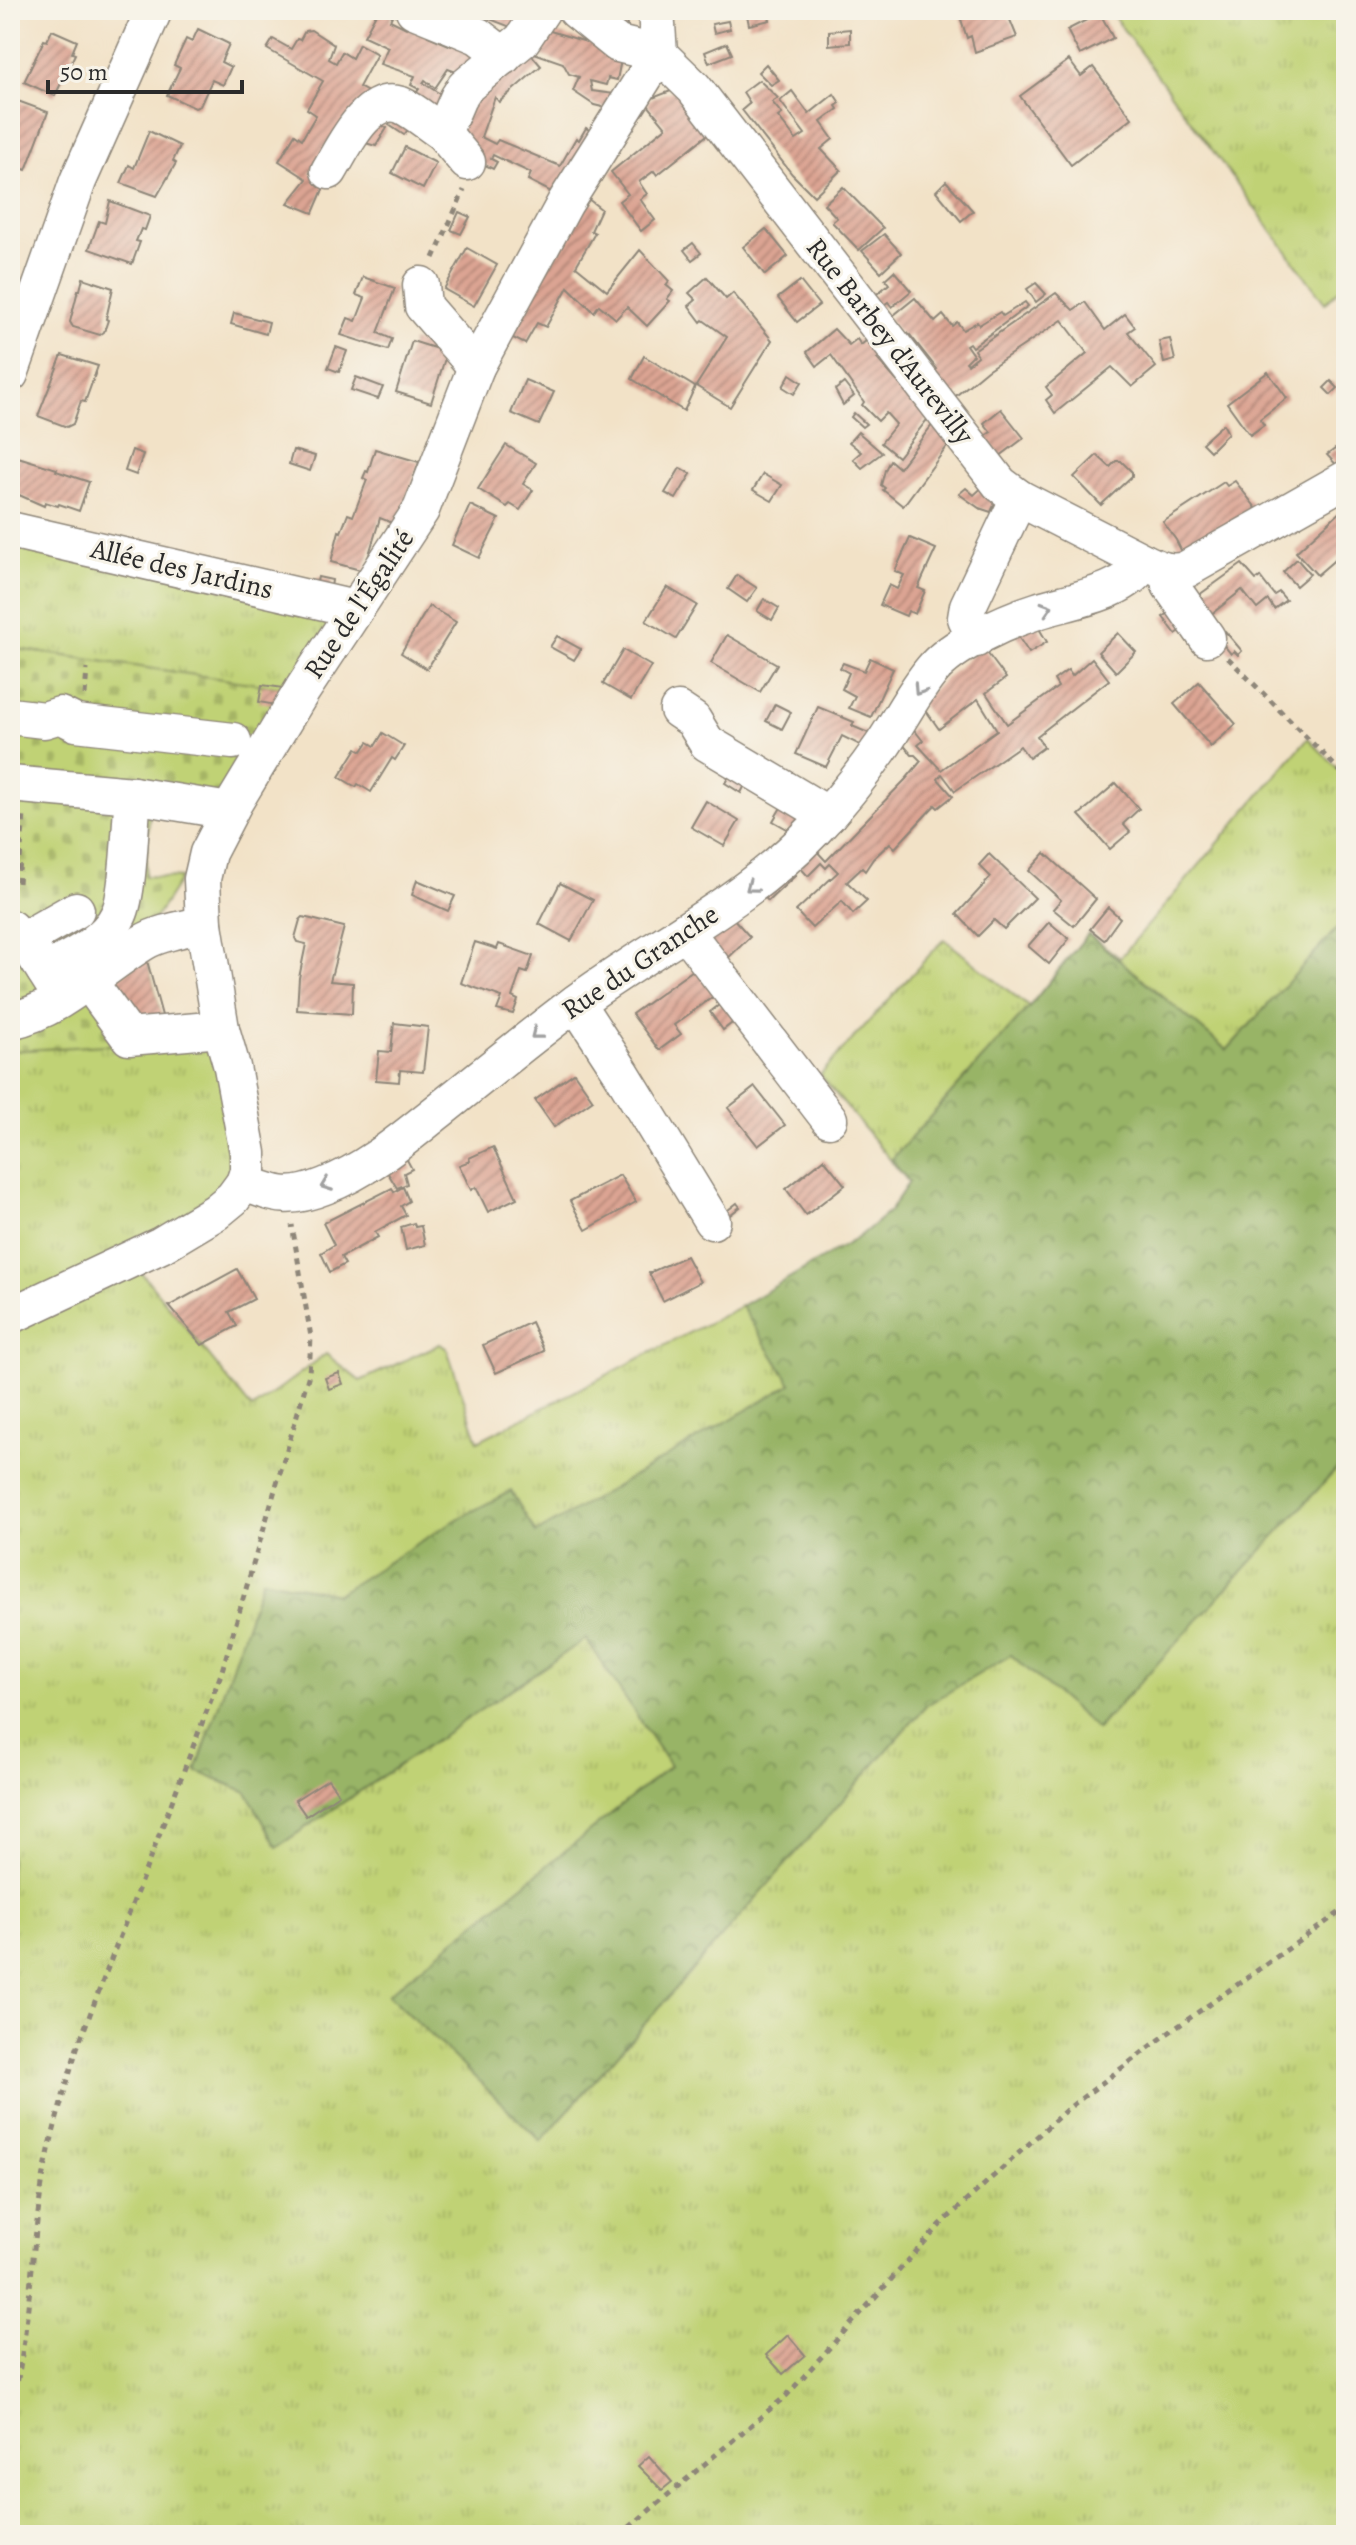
<svg xmlns="http://www.w3.org/2000/svg" width="1356" height="2545" viewBox="0 0 1356 2545" font-family="Alegreya,serif">
<style>
.grass{fill:url(#grass-tufts);stroke:#767e50;stroke-width:2}
.forest{fill:url(#forest-crowns);stroke:#627048;stroke-width:2}
.cemetery{fill:url(#cemetery-stones);stroke:#767e50;stroke-width:2}
.building{fill:url(#building-hatch)}
.lines{fill:none;stroke-linecap:round;stroke-linejoin:round}
.minor-casing{stroke:#8e8679;stroke-width:39}
.path{stroke:#8e8679;stroke-width:5;stroke-dasharray:6 6;stroke-linecap:butt}
.minor{stroke:#fff;stroke-width:36}
.oneway{stroke:#a0a0a0}
.labels{text-anchor:middle;dominant-baseline:central;stroke-width:6;stroke-linejoin:round;paint-order:stroke}
.street-label{font-size:28px;fill:#2b2b2b;stroke:#f7f3e8}
</style>
<defs>
<pattern id="grass-tufts" width="24" height="20" patternUnits="userSpaceOnUse" patternTransform="scale(2)"><rect width="24" height="20" fill="#c0d275"/><path d="M3 7l-1-3M5 7V3M7 7l1-3M15 17l-1-3M17 17v-4M19 17l1-3" fill="none" stroke="#a5b465"/></pattern>
<pattern id="forest-crowns" width="20" height="18" patternUnits="userSpaceOnUse" patternTransform="scale(2)"><rect width="20" height="18" fill="#98b466"/><path d="M2 6a3 3 0 1 1 6 0M12 15a3 3 0 1 1 6 0" fill="none" stroke="#7c9354"/></pattern>
<pattern id="cemetery-stones" width="16" height="16" patternUnits="userSpaceOnUse" patternTransform="scale(2)"><rect width="16" height="16" fill="#c0d275"/><path d="M2 7V4a2 2 0 0 1 4 0v3zM10 15v-3a2 2 0 0 1 4 0v3z" fill="#a5b465"/></pattern>
<pattern id="building-hatch" width="6" height="6" patternUnits="userSpaceOnUse" patternTransform="scale(2)"><rect width="6" height="6" fill="#dca493"/><path d="M-1 1l2-2M0 6l6-6M5 7l2-2" fill="none" stroke="#b38678"/></pattern>
</defs>
<rect width="100%" height="100%" fill="#f7f3e8"/>
<filter id="ink" filterUnits="userSpaceOnUse"><feTurbulence type="fractalNoise" baseFrequency=".0125" numOctaves="2"/><feDisplacementMap in="SourceGraphic" scale="16" xChannelSelector="R" yChannelSelector="G"/><feConvolveMatrix kernelMatrix="1 2 1 2 8 2 1 2 1" color-interpolation-filters="sRGB"/></filter>
<filter id="wash" filterUnits="userSpaceOnUse"><feTurbulence type="fractalNoise" baseFrequency=".006" numOctaves="4" result="noise"/><feDisplacementMap in="SourceGraphic" scale="32" xChannelSelector="R" yChannelSelector="G"/><feGaussianBlur stdDeviation="1.8" result="paint"/><feColorMatrix in="noise" values="0 0 0 0 0 0 0 0 0 0 0 0 0 0 0 0 0 1.4 0 .05"/><feComposite in="paint" operator="in"/></filter>
<g filter="url(#wash)">
<rect width="100%" height="100%" fill="#f2e2c7"/>
<g class="grass">
<path d="M1109 10H1346V283L1325 303Z"/>
<path d="M10 530 355 609 302 691 10 648Z"/>
<path d="M1308 738 1346 777V2535H10V1051L223 1036 249 1162 131 1260 252 1409 326 1354 360 1381 440 1344 447 1349 478 1441 769 1292 859 1237 889 1212 909 1182 820 1075 944 939 1029 1007 1088 934 1120 958Z"/>
</g>
<path class="forest" d="M1346 918V1459L1097 1729 1011 1655 927 1705 541 2141 388 1994 670 1766 586 1639 277 1847 247 1792 196 1771 262 1579 337 1594 455 1520 511 1491 536 1533 791 1384 741 1306 859 1237 889 1212 909 1182 891 1160 1029 1007 1088 934 1227 1050Z"/>
<path class="cemetery" d="M10 648 291 689 219 804 151 792 145 876 181 878 152 923 146 957 168 1041 10 1051Z"/>
<g id="blocks">
<g class="building">
<path d="M378 10H395L390 20 406 28 412 16 434 27 428 36 451 46 453 41 482 49 470 77 448 69 435 88 425 80 423 83 448 99 434 119 409 103 419 89 411 85 415 76 380 64 388 47 364 36Z"/>
<path d="M467 10H525L521 31Z"/>
<path d="M610 10H628L621 13 628 27 621 31Z"/>
<path d="M746 10H768L770 20 749 25Z"/>
<path d="M958 10H1006L1017 37 975 52 971 36 967 38Z"/>
<path d="M1100 13 1113 38 1080 55 1067 30Z"/>
<path d="M728 21 730 29 714 33 712 24Z"/>
<path d="M537 27 593 44 621 60 617 80 608 78 606 85 590 81 592 91 615 94 611 109 594 105 573 91 579 77 569 74 563 63 528 51Z"/>
<path d="M198 29 229 44 221 62 231 67 223 85 212 80 200 106 195 108 167 95 180 68 174 65 186 39 192 42Z"/>
<path d="M850 29V43L829 45V31Z"/>
<path d="M52 30 77 41 72 53 75 54 55 96 24 82 44 40 47 41Z"/>
<path d="M311 30 334 45 329 59 336 63 342 52 352 58 359 44 377 54 359 87 373 95 310 173 327 180 313 213 288 203 307 179 279 161 295 134 302 139 316 115 307 109 323 81 267 49 273 39 291 49 297 39 300 40 305 31Z"/>
<path d="M727 43 732 54 709 63 705 52Z"/>
<path d="M524 46 541 66 499 102 495 97 481 137 495 144 498 140 560 166 576 138 579 140 586 128 595 134 557 195 528 180 531 173 493 155 491 159 497 162 493 169 467 156 456 136 467 92Z"/>
<path d="M1069 60 1081 76 1093 67 1132 118 1071 165 1020 96Z"/>
<path d="M766 64 779 80 771 85 758 72Z"/>
<path d="M759 80 778 98 772 102 782 114 778 117 796 140 805 134 780 101 792 91 809 114 834 94 840 103 836 106 838 109 821 122 833 139 821 149 841 170 814 196 792 174 742 110 750 103 743 92Z"/>
<path d="M676 89 712 131 657 175 654 171 639 182 647 194 640 199 655 220 641 231 619 201 628 194 611 172 666 127 647 104 650 99Z"/>
<path d="M15 100 48 112 26 170 10 164V113Z"/>
<path d="M400 111 414 121 404 135 389 125Z"/>
<path d="M369 119 387 128 376 146 362 142Z"/>
<path d="M149 131 180 146 173 161 176 163 157 196 121 183 129 165 134 168Z"/>
<path d="M405 147 436 163 423 189 392 173Z"/>
<path d="M946 181 973 211 961 221 936 191Z"/>
<path d="M10 183 19 186 11 212H10Z"/>
<path d="M843 187 883 228 859 250 832 222 837 218 824 204Z"/>
<path d="M583 195 601 209 591 231 595 233 576 266 607 291 640 250 669 281 666 285 673 291 667 299 670 301 647 326 627 307 616 319 599 305 594 312 568 287 546 327 537 323 525 344 507 335Z"/>
<path d="M110 201 150 216 145 230 141 229 136 241 140 242 132 264 89 249 99 221 105 223Z"/>
<path d="M459 212 470 217 461 234 451 230Z"/>
<path d="M766 229 788 256 765 275 743 247Z"/>
<path d="M884 234 901 253 881 272 862 251Z"/>
<path d="M693 243 701 253 692 260 684 250Z"/>
<path d="M467 248 497 265 474 306 444 289Z"/>
<path d="M894 271 911 291 892 307 888 302 880 308 872 298 889 284 885 279Z"/>
<path d="M363 277 395 288 378 333 392 339 388 350 341 335 348 318 356 321 365 298 356 295Z"/>
<path d="M707 277 726 299 733 293 772 340 730 407 696 386 727 337 703 320 701 322 689 306 696 300 689 293Z"/>
<path d="M83 278 113 288 106 319 108 320 104 332 100 335 73 327 70 322 78 290H80Z"/>
<path d="M800 281 819 305 797 322 778 298Z"/>
<path d="M1036 283 1046 294 1036 302 1027 289Z"/>
<path d="M1056 293 1073 310 1085 302 1105 330 1125 314 1135 327 1128 332 1156 367 1132 387 1112 367 1055 413 1046 400 1052 395 1046 387 1087 353 1062 320 987 370 952 399 932 373 937 369 910 335 905 339 889 319 915 298 935 322 943 315 952 326 957 322 963 330 977 322 979 325 1000 312 1003 316 1025 302 1028 306 972 347 969 343 966 345 973 355 966 362 968 364 978 356 974 350Z"/>
<path d="M234 313 269 322 266 334 231 324Z"/>
<path d="M834 329 849 345 857 339 861 345 872 336 885 353 877 359 929 417 898 457 881 443 896 424 886 413 878 421 862 405 864 402 831 355 817 366 807 352Z"/>
<path d="M1170 339 1175 360 1164 363 1159 341Z"/>
<path d="M412 341 447 352 431 403 396 392Z"/>
<path d="M336 347 347 351 339 372 328 368Z"/>
<path d="M62 355 98 366 85 402 81 401 73 424 67 427 38 416Z"/>
<path d="M644 356 695 387 684 411 632 379Z"/>
<path d="M1268 372 1287 398 1260 419 1264 425 1250 435 1227 403Z"/>
<path d="M790 374 802 382 794 394 783 387Z"/>
<path d="M356 377 383 387 378 399 351 390Z"/>
<path d="M525 380 554 392 539 425 511 413Z"/>
<path d="M1331 381 1338 388 1331 395 1324 388Z"/>
<path d="M844 383 854 396 843 405 835 390Z"/>
<path d="M1001 409 1024 438 1000 456 985 436 991 432 984 423Z"/>
<path d="M854 413 866 424 862 427 851 417Z"/>
<path d="M936 420 955 436 903 506 883 490 885 488 881 485 885 470 890 460 899 468Z"/>
<path d="M1223 424 1228 433 1210 451 1202 443Z"/>
<path d="M858 432 882 453 862 468 853 459 861 452 849 442Z"/>
<path d="M506 445 536 463 523 484 533 490 520 510 510 504 507 507 478 489Z"/>
<path d="M375 449 419 462 398 525 380 518 364 571 331 562 339 531 341 532 348 514 353 516 367 480 363 478 366 471 368 472Z"/>
<path d="M1335 449 1346 457V469L1343 472 1327 455Z"/>
<path d="M132 450 143 454 136 475 125 471Z"/>
<path d="M293 450 315 456 310 471 289 464Z"/>
<path d="M1097 455 1110 467 1116 461H1121L1132 472V476L1101 505 1074 477Z"/>
<path d="M18 457 57 469 56 471 89 482 79 511 59 504 58 506 45 502 44 506 10 491V478Z"/>
<path d="M680 468 691 474 676 499 665 493Z"/>
<path d="M763 474 782 485 772 501 753 490Z"/>
<path d="M989 481 999 494 991 512 979 508 959 494 966 488 974 495Z"/>
<path d="M1235 481 1256 508 1248 517 1184 556 1176 540 1163 522 1224 482 1227 486Z"/>
<path d="M470 505 499 519 479 558 452 545Z"/>
<path d="M1343 509 1346 513V550L1317 575 1296 552Z"/>
<path d="M910 538 936 549 918 588 925 591 915 614 908 611 906 616 880 605 889 585 897 589 904 575 895 571Z"/>
<path d="M1297 559 1310 574 1296 586 1283 572Z"/>
<path d="M1242 564 1256 580 1260 577 1274 595 1279 592 1286 600 1274 609 1268 600 1257 609 1242 590 1205 619 1192 600Z"/>
<path d="M737 575 757 588 747 602 728 589Z"/>
<path d="M318 577 332 580 331 588 316 585Z"/>
<path d="M667 587 697 605 676 639 646 621Z"/>
<path d="M764 599 779 608 772 620 757 611Z"/>
<path d="M429 606 456 622 427 669 401 653Z"/>
<path d="M1177 608 1189 625 1176 634 1163 617Z"/>
<path d="M1034 620 1047 642 1029 653 1015 632Z"/>
<path d="M1225 631 1242 651 1238 655 1234 651 1231 654 1217 637Z"/>
<path d="M1118 633 1136 652 1116 672 1098 652Z"/>
<path d="M727 635 777 664 760 692 711 663Z"/>
<path d="M557 636 581 649 574 660 550 647Z"/>
<path d="M982 646 1006 678 986 693 1007 724 1058 687 1054 680 1068 670 1072 676 1092 658 1109 680 1037 736 1044 747 1029 758 1020 746 955 791 942 774 938 779 953 796 938 808 935 805 895 848 890 843 873 859 865 871 862 868 847 882 867 901 853 914 842 901 812 928 796 911 838 872 830 864 826 868 821 863 808 876 795 862 812 846 826 861 906 779 921 761 915 755H912L900 741 912 727 923 741 918 745 941 770 997 730 978 699 939 729 920 702Z"/>
<path d="M623 650 651 666 631 700 603 684Z"/>
<path d="M870 658 893 669 871 717 849 708 855 696 842 689 849 673 840 668 843 663 864 671Z"/>
<path d="M1199 682 1236 724 1211 747 1174 704Z"/>
<path d="M262 685 291 689 281 706 259 702Z"/>
<path d="M775 704 791 712 782 729 766 721Z"/>
<path d="M818 707 854 722 852 726 871 734 864 747 842 736 826 767 796 754Z"/>
<path d="M383 733 404 746 395 760 392 758 371 792 358 784 356 787 339 777 357 748 362 751 368 742 375 746Z"/>
<path d="M729 776 745 785 741 793 725 783Z"/>
<path d="M1116 783 1139 809 1123 824 1130 832 1110 849 1079 815Z"/>
<path d="M706 801 739 821 724 846 691 827Z"/>
<path d="M783 804 806 817 796 834 773 821Z"/>
<path d="M1045 853 1096 899 1074 926 1053 909 1061 900 1029 871Z"/>
<path d="M989 854 1035 898 1004 929 994 920 978 936 957 914 991 877 979 865Z"/>
<path d="M789 868 796 875 768 901 761 893Z"/>
<path d="M417 880 455 896 448 911 412 895Z"/>
<path d="M560 883 593 900 571 941 539 924Z"/>
<path d="M1108 907 1120 918 1104 940 1090 929Z"/>
<path d="M303 917 344 927 330 981 353 983 352 1014 297 1010 299 978 306 944 297 942 295 938 300 920Z"/>
<path d="M732 917 750 937 724 962 704 942Z"/>
<path d="M1049 922 1069 939 1049 964 1028 946Z"/>
<path d="M475 942 497 949 499 944 533 956 527 973 521 971 512 997 518 1000 513 1014 497 1010 502 997 461 983Z"/>
<path d="M146 957 164 1023 132 1032 100 990Z"/>
<path d="M700 965 721 991 674 1025 681 1034 659 1050 632 1014Z"/>
<path d="M727 999 740 1017 723 1030 710 1012Z"/>
<path d="M394 1023 428 1027 423 1072 400 1070 399 1082 376 1080 379 1051 391 1052Z"/>
<path d="M574 1073 593 1100 554 1127 535 1100Z"/>
<path d="M755 1087 785 1125 758 1146 728 1108Z"/>
<path d="M493 1147 517 1198 488 1212 476 1187 471 1190 459 1165 470 1161 469 1158Z"/>
<path d="M406 1158 412 1169 404 1173 407 1184 397 1188 383 1165Z"/>
<path d="M824 1159 845 1185 806 1215 786 1189Z"/>
<path d="M620 1175 636 1202 586 1230 570 1201Z"/>
<path d="M403 1187 409 1201 401 1206 406 1215 375 1232 378 1237 341 1257 345 1264 330 1272 321 1253 334 1245 323 1223 392 1188 394 1192Z"/>
<path d="M737 1203 740 1207 726 1218 723 1214Z"/>
<path d="M414 1223 415 1227 421 1226 425 1245 406 1250 401 1227Z"/>
<path d="M686 1256 700 1282 663 1301 649 1273Z"/>
<path d="M237 1269 254 1299 229 1312 237 1326 202 1345 169 1306Z"/>
<path d="M531 1322 544 1351 496 1373 483 1345Z"/>
<path d="M339 1373 343 1384 329 1389 325 1378Z"/>
<path d="M328 1779 339 1794 306 1816 295 1800Z"/>
<path d="M788 2335 805 2355 783 2374 766 2355Z"/>
<path d="M649 2456 672 2482 662 2490 638 2466Z"/>
</g>
</g>
</g>
<g filter="url(#ink)">
<use href="#blocks" fill-opacity="0" stroke="#8e8679" stroke-width="2"/>
<g class="lines">
<defs>
<g id="minor">
<path d="M414 10 478 36 504 56"/>
<path d="M576 10 618 44 659 54"/>
<path d="M656 10 659 54"/>
<path d="M659 54 694 88 1000 484 1019 498 1144 562C1159 569 1171 575 1187 569L1346 479"/>
<path d="M467 162 443 133 458 98 465 87 522 40 542 10"/>
<path d="M329 171C343 148 367 93 401 105 415 111 430 125 443 133"/>
<path d="M421 285 423 306 476 367"/>
<path d="M10 374 78 181 154 10"/>
<path d="M10 530 355 609"/>
<path d="M1167 571 1170 585 1207 638"/>
<path d="M976 639 966 618 968 606 1019 498"/>
<path d="M678 710 693 720 707 743 828 815"/>
<path d="M10 716 44 720 60 715 76 723 233 741"/>
<path d="M10 784 133 795C130 822 129 893 119 914 106 942 71 958 45 971"/>
<path d="M133 795 229 811"/>
<path d="M10 928 29 946 57 990"/>
<path d="M685 931 829 1119"/>
<path d="M23 940 76 910"/>
<path d="M89 982 129 1037 221 1029"/>
<path d="M576 1003 621 1072 712 1221"/>
<path d="M10 1021C63 1009 99 969 144 942 161 932 185 929 204 924"/>
<path d="M244 1183C279 1196 290 1200 325 1186 367 1170 402 1140 436 1113 480 1078 524 1042 569 1008 650 947 743 905 813 831 838 805 862 775 882 746 899 721 913 693 932 670 952 645 1006 621 1037 611 1070 600 1126 594 1144 562"/>
<path d="M10 1316 161 1245 216 1212 233 1198 244 1183 248 1171V1153L232 1067 221 1029 204 924 202 879 208 853 234 803 303 689 421 510 476 367 565 203 659 54"/>
</g>
</defs>
<use href="#minor" class="minor-casing"/>
<g class="path">
<path d="M434 258 464 190"/>
<path d="M1228 658 1346 777"/>
<path d="M85 695 87 669"/>
<path d="M18 883 24 815"/>
<path d="M10 2416C29 2340 30 2262 42 2185 50 2138 64 2093 77 2048L221 1674 309 1374 311 1337 292 1225"/>
<path d="M620 2535 787 2395 941 2224 1066 2110 1167 2034 1346 1908"/>
</g>
<use href="#minor" class="minor"/>
</g>
<defs><path id="oneway-chevron" d="M-2-3.5L2.5 0L-2 3.5" fill="none" stroke-width="1.6" stroke-linecap="round" stroke-linejoin="round" transform="scale(2)"/></defs>
<g class="oneway">
<use href="#oneway-chevron" transform="translate(1047 608) rotate(-17)"/>
<use href="#oneway-chevron" transform="translate(919 690) rotate(123)"/>
<use href="#oneway-chevron" transform="translate(751 887) rotate(143)"/>
<use href="#oneway-chevron" transform="translate(536 1034) rotate(142)"/>
<use href="#oneway-chevron" transform="translate(326 1185) rotate(159)"/>
</g>
</g>
<g class="labels">
<g class="street-label">
<text transform="translate(890 341) rotate(52)">Rue Barbey d'Aurevilly</text>
<text transform="translate(182 569) rotate(13)">Allée des Jardins</text>
<text transform="translate(359 604) rotate(-56)">Rue de l'Égalité</text>
<text transform="translate(640 962) rotate(-34)">Rue du Granche</text>
</g>
</g>
<rect width="1356" height="2545" fill="none" stroke="#f7f3e8" stroke-width="40"/>
<path d="M48 80v12h194v-12" fill="none" stroke="#2b2b2b" stroke-width="4"/>
<text x="60" y="80" font-size="24" fill="#2b2b2b" stroke="#f7f3e8" stroke-width="6" paint-order="stroke">50 m</text>
</svg>
